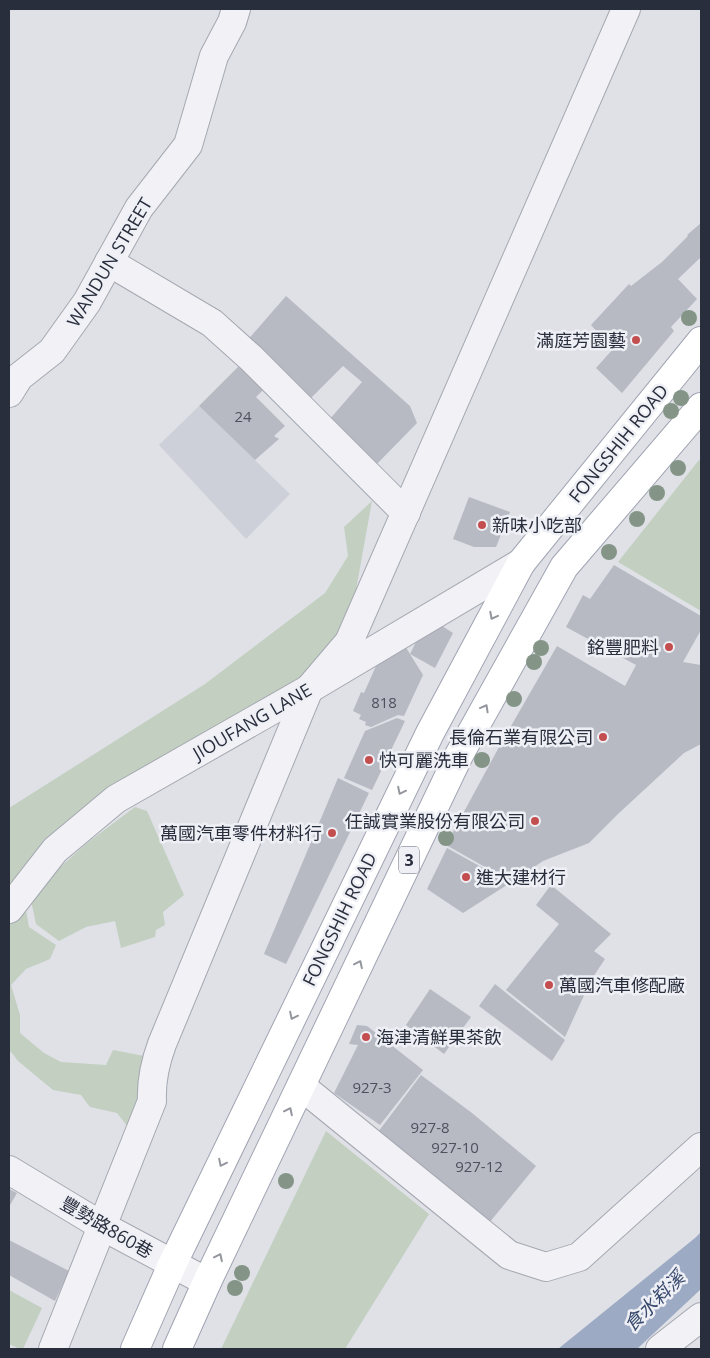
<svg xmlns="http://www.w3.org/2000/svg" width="710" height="1358" viewBox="0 0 710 1358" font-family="'Open Sans','Noto Sans TC',sans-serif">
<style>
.built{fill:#ced0d9}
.green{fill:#c3d0c1}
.water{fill:#9daac4}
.building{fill:#b7bac3}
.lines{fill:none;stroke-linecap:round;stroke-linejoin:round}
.minor-casing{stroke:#a5a8b1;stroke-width:30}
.major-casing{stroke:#a0a4b2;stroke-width:30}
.minor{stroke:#f2f2f6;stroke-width:28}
.major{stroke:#fff;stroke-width:28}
.tree{fill:#849587}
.oneway{stroke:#94969e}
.poi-dot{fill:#c24e4f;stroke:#eff0f5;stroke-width:2}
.labels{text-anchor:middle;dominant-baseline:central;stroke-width:5;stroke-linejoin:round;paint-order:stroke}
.number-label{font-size:15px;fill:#4c515e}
.shield{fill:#eff0f5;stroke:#646874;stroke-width:1}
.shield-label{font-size:16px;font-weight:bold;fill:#292e3d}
.street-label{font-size:18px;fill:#292e3d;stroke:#eff0f5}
.poi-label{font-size:18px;fill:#292e3d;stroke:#eff0f5;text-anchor:end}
.water-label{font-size:19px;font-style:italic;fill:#37486d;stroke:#eff0f5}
</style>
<rect width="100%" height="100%" fill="#dfe1e7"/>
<path class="built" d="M199 406 290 494 246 539 159 445Z"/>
<g class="green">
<path d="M699 460 701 462V611L618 562Z"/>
<path d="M372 501 356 590 360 598 343 639 301 686 238 720 15 890 9 882V808L205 684 325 593 348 556 344 527Z"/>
<path d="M135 807 147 811 184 895 163 912 165 925 156 930 155 937 121 948 115 921 86 927 59 941 36 924 31 900 47 879 87 843Z"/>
<path d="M25 904 29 927 56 945 50 959 26 969 11 985 20 1015V1033L44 1053 61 1062 106 1065 113 1050 144 1056 143 1100 131 1131 117 1113 90 1107 81 1095 53 1090 18 1061 12 1053 9 1051V924Z"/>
<path d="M326 1131 429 1214 345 1349H221Z"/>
<path d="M9 1290 42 1308 23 1349H20L9 1344Z"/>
</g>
<path class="water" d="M701 1232V1289L637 1349H558L695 1238Z"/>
<g class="building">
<path d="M701 223V257L678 279 697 299 671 327 674 331 622 393 596 368 613 349 591 325 629 284 631 286 662 262 688 236 687 235Z"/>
<path d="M286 296 410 406 417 423 375 466 329 420 362 382 343 366 310 399 245 343Z"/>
<path d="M243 362 267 386 256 397 285 426 274 436 279 439 255 460 199 406Z"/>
<path d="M469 497 510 512 496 547H474L453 539Z"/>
<path d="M614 565 701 616V630L683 662 701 665V744L684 753 618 814 589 843 543 861 512 882 446 845 499 747 557 646 625 686 636 665 566 627 583 595 590 599Z"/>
<path d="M439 624 453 633 435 668 410 654 417 640Z"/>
<path d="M405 646 423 675 404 716 398 715 371 727 365 725 366 722 359 719 361 715 353 711 361 692 364 693 376 666Z"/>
<path d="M397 718 405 721 372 790 344 778 365 731Z"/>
<path d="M338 778 369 793 286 964 264 954Z"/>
<path d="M447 848 510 883 463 913 427 889Z"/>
<path d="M551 885 611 934 594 951 605 959 591 980 565 1037 506 990 559 924 536 905Z"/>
<path d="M495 984 565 1040 552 1061 479 1006Z"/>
<path d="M430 989 471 1017 444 1054 406 1025Z"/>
<path d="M357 1025 367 1026 423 1070 380 1125 334 1093 358 1045 349 1044Z"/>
<path d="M421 1075 472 1113 536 1166 489 1223 378 1132Z"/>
<path d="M9 1189 17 1193 9 1207Z"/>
<path d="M9 1240 69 1271 55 1301 9 1275Z"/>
</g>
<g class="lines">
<defs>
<g id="minor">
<path d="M109 262 212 323 251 358 406 513"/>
<path d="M9 393 19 377 52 351 87 302 139 208 188 145 214 56 232 22 236 9"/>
<path d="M9 909 55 850 116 799 309 689 521 563"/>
<path d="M301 1086 509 1255 546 1267 579 1257 701 1147"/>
<path d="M9 1170 102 1226 207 1282"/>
<path d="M53 1349 152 1101C151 1081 155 1063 162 1044L309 689 349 642 626 9"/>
<path d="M660 1349 701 1317"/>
</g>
<g id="major">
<path d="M135 1349 172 1265 430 733 521 563 701 341"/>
<path d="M177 1349 207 1282 459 755 564 567 701 407"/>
</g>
</defs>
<use href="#minor" class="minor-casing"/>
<use href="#major" class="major-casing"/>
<use href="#minor" class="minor"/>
<use href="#major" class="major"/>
</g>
<g class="tree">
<circle cx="689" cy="318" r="8"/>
<circle cx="681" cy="398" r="8"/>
<circle cx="671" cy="411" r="8"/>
<circle cx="678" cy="468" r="8"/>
<circle cx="657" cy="493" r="8"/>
<circle cx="637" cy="519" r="8"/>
<circle cx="609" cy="552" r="8"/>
<circle cx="541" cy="648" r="8"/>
<circle cx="534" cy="662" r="8"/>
<circle cx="514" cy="699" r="8"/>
<circle cx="482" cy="760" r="8"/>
<circle cx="446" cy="838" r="8"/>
<circle cx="286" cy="1181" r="8"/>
<circle cx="242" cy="1273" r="8"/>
<circle cx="235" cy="1288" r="8"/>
</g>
<defs><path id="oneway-chevron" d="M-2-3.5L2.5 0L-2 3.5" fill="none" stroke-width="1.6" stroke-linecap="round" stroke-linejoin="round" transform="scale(1.25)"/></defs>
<g class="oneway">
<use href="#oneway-chevron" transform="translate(493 616) rotate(118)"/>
<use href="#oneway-chevron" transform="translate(485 708) rotate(-61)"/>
<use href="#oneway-chevron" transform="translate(401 791) rotate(116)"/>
<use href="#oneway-chevron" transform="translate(359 964) rotate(-64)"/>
<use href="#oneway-chevron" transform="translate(293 1016) rotate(116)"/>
<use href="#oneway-chevron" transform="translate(289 1111) rotate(-64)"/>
<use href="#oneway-chevron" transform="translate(222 1163) rotate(116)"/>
<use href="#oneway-chevron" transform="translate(219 1257) rotate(-64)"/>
</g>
<g class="poi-dot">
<circle cx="636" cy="340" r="5"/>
<circle cx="482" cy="525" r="5"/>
<circle cx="669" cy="647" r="5"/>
<circle cx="603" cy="737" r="5"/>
<circle cx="369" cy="760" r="5"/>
<circle cx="535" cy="821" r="5"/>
<circle cx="332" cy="833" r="5"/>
<circle cx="466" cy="877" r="5"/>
<circle cx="549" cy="985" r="5"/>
<circle cx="366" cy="1037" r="5"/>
</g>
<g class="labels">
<g class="number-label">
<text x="243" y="416">24</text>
<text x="384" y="702">818</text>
<text x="372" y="1087">927-3</text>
<text x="430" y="1127">927-8</text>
<text x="455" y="1147">927-10</text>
<text x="479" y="1166">927-12</text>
</g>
<rect class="shield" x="399" y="846.5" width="20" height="27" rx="4"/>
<g class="shield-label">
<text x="409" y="860">3</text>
</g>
<g class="street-label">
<text transform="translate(109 262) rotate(-59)">WANDUN STREET</text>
<text transform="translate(618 443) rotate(-51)">FONGSHIH ROAD</text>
<text transform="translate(252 721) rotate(-30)">JIOUFANG LANE</text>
<text transform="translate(339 919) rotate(-64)">FONGSHIH ROAD</text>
<text transform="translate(107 1227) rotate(30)">豐勢路860巷</text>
</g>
<g class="poi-label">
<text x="626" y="340">滿庭芳園藝</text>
<text x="492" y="525" text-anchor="start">新味小吃部</text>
<text x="659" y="647">銘豐肥料</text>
<text x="593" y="737">長倫石業有限公司</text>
<text x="379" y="760" text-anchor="start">快可麗洗車</text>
<text x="525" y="821">任誠實業股份有限公司</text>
<text x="322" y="833">萬國汽車零件材料行</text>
<text x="476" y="877" text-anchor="start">進大建材行</text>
<text x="559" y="985" text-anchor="start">萬國汽車修配廠</text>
<text x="376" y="1037" text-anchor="start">海津清鮮果茶飲</text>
</g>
<g class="water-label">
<text transform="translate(654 1301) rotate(-45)">食水嵙溪</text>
</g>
</g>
<rect width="710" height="1358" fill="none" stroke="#292e3d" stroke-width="20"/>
</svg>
